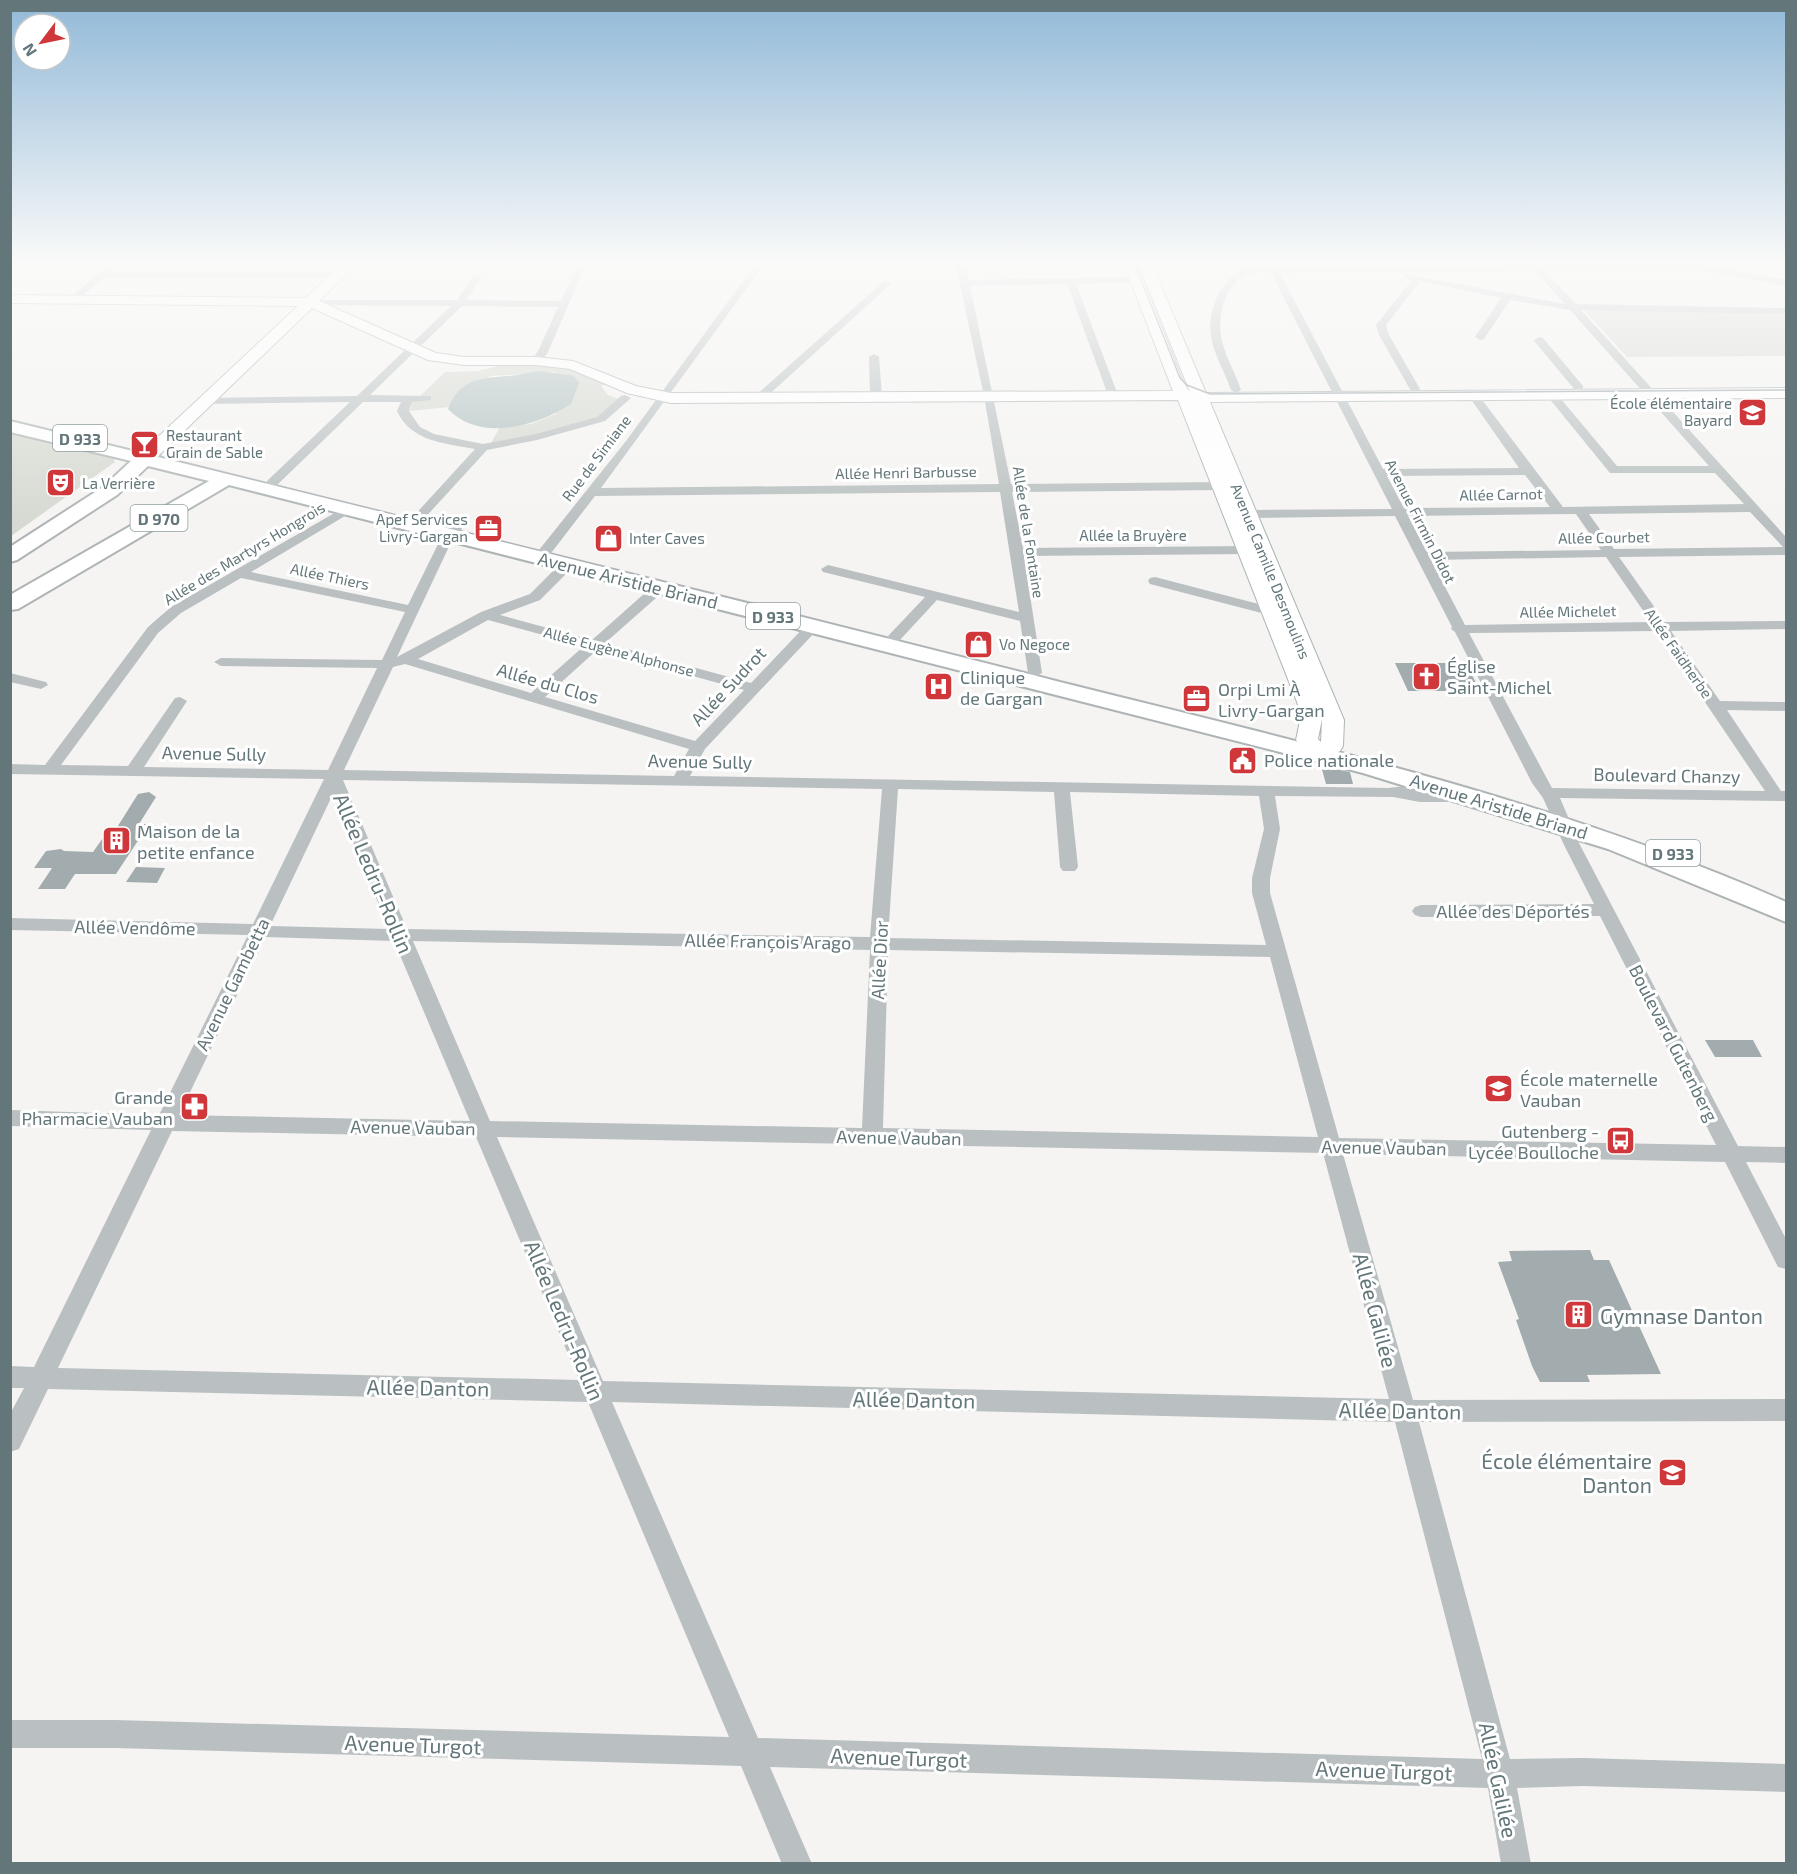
<svg xmlns="http://www.w3.org/2000/svg" width="1797" height="1874" viewBox="0 0 1797 1874" font-family="'Exo 2',sans-serif">
<style>
.green{fill:#d6d9d1}
.water{fill:#b1c1c1}
.building{fill:#a2acae}
.lines{fill:none;stroke-linecap:round;stroke-linejoin:round}
.secondary-casing{stroke:#acb4b6;stroke-width:2}
.primary-casing{stroke:#aeb4b6;stroke-width:4}
.street{fill:#bac0c1;fill-rule:evenodd}
.secondary{fill:#fff;fill-rule:evenodd}
.primary{fill:#fff;fill-rule:evenodd}
.tram{stroke:#9ca5a7;stroke-width:1.5}
.labels{text-anchor:middle;dominant-baseline:central;stroke-width:6;stroke-linejoin:round;paint-order:stroke}
.far-poi-label{font-size:15px;fill:#63767a;stroke:#fff;text-anchor:start}
.far-street-label{font-size:15px;fill:#63767a;stroke:#fff}
.shield{fill:#fff;stroke:#929fa2;stroke-width:1.5}
.shield-label{font-size:16px;font-weight:bold;fill:#63767a}
.street-label{font-size:18px;fill:#63767a;stroke:#fff}
.poi-label{font-size:18px;fill:#63767a;stroke:#fff;text-anchor:start}
.near-street-label{font-size:21px;fill:#63767a;stroke:#fff}
.near-poi-label{font-size:21px;fill:#63767a;stroke:#fff;text-anchor:start}
</style>
<rect width="100%" height="100%" fill="#f5f4f2"/>
<g class="green">
<path d="M1584 310 1786 312V356L1627 357Z"/>
<path d="M510 363 545 364 578 369 605 384 601 386 608 395 619 399 597 418 536 435 491 443 500 427 531 424 556 414V372L490 376 449 407 410 411 412 401 431 396H420L445 372 478 371Z"/>
<path d="M11 431 113 457 115 462 11 536Z"/>
</g>
<path class="water" d="M541 371 574 376 579 383 571 404C537 426 480 443 448 409 460 379 479 378 509 376 519 375 530 372 541 371Z"/>
<g class="building">
<path d="M1395 663H1466L1480 691H1408Z"/>
<path d="M1321 766 1350 772 1353 784H1326Z"/>
<path d="M149 792 156 797 139 824H149L116 874H75L65 889H38L52 868H34L46 851 61 849 64 851 93 852 110 828 116 829 138 794Z"/>
<path d="M136 867 165 868 157 883 126 882Z"/>
<path d="M1705 1040H1753L1762 1057H1715Z"/>
<path d="M1590 1250 1594 1260H1609L1661 1374 1587 1375 1590 1382H1540L1532 1366 1516 1320 1519 1319 1498 1262 1512 1261 1509 1251Z"/>
</g>
<g class="lines">
<defs>
<path id="secondary" d="M344 262H358L319 301 436 353 464 357H536L573 361 636 386 671 393 1173 391 1123 262H1136L1183 382 1190 392 1138 262H1151L1206 393 1786 388V398L1210 402 1344 720 1343 746 1340 751 1327 758 1319 760 1311 758 1296 740 1301 716 1297 702 1178 400 671 403 627 393 570 369 536 365H464L428 360 312 308 157 457 151 458 143 453 145 449 298 306 10 303V295L306 298ZM1322 719V720L1321 742 1318 739Z"/>
<path id="primary" d="M10 421 141 453 151 447 158 449 160 453 158 457C457 530 757 605 1056 681 1303 743 1553 799 1786 902V922L1608 849 1363 773 229 485 18 609 10 610V595L209 481 148 466 117 495 17 560 10 562V547L103 487 131 461 10 432Z"/>
</defs>
<use href="#secondary" class="secondary-casing"/>
<use href="#primary" class="primary-casing"/>
<g class="street">
<path d="M578 262H587L548 352 540 363 531 361 538 351 558 307 462 306 370 395 431 396V400L412 402 409 411 420 427 434 434 483 444 536 434 597 417 621 396 625 395 631 398 605 421 537 440 487 450 421 522H413L411 519 475 449C445 443 411 442 397 411L401 402H363L276 486 272 487 266 483 268 480 350 402 207 404 201 401 207 398 357 396 451 306 311 305 308 304V300H457L474 275 477 274 482 277 466 300 561 301Z"/>
<path d="M647 262H657V263L652 266Z"/>
<path d="M757 262H766L601 488 999 484 984 396 955 262H965L969 280 1134 277 1139 280 1137 282 1076 284 1118 395 1113 398 1108 395 1067 284 970 286 1011 484 1222 482 1228 486 1222 490 1012 492 1023 548 1248 546 1254 550 1248 554 1024 556 1042 673 1035 677 1028 673 1020 621 937 600 899 641H889L887 638 889 635 925 597 823 572 821 569 828 565 1019 612 1000 492 595 496 545 561H535L533 558 535 555 626 441Z"/>
<path d="M1266 262H1275L1277 267 1530 265V262H1538L1540 265 1701 264 1786 280V286L1701 270 1545 271 1576 304 1786 308V314L1581 310 1786 537V555L1619 557 1665 622 1786 621V629L1671 631 1720 701 1786 702V711L1727 710 1781 791H1786V801L1560 798 1580 845 1738 1146 1786 1147V1163L1746 1162 1786 1239V1269L1778 1267 1725 1162 1343 1154 1413 1400 1786 1399V1421L1419 1422 1510 1759 1583 1758 1786 1764V1792L1583 1786 1517 1788 1531 1864H1501L1488 1788 770 1767 812 1864H782L741 1766 115 1748H10V1720H115L729 1737 588 1402 48 1389 19 1449 10 1452V1414L24 1388H10V1366L34 1367 151 1130 10 1126V1110L159 1115 248 935 10 930V918L253 924 324 779 10 774V764L45 765 148 627 171 607 345 507H353L355 510 251 572 408 605 443 534 452 526H460L462 529 454 536 397 657 481 612 530 594 562 562 567 561 574 565 572 568 540 600 500 615 592 640 654 585H664L666 588 664 591 605 643 751 683 808 623H818L820 626 818 629 705 749 690 776 1388 788 1407 786 1405 779 1413 774 1419 776 1424 784 1419 792 1470 793 1472 797 1464 802H1420L1393 797 1275 796 1280 829 1270 878V893L1339 1138 1716 1145 1600 916 1421 917 1415 915 1412 911 1415 907 1421 905 1594 904 1564 845 1543 798 1532 783 1455 632 1451 629 1452 627 1395 516 1248 518 1242 514 1248 510 1392 509 1271 273C1265 273 1258 272 1252 273 1225 280 1216 318 1222 341 1226 358 1236 374 1241 390L1236 393 1231 390C1225 372 1214 355 1211 337 1207 310 1221 275 1249 268 1255 266 1262 267 1268 267ZM1535 271 1565 304 1405 274V278L1412 280 1376 325 1379 335 1411 391H1419L1420 389 1389 335 1386 325 1420 281 1501 298 1475 337 1480 340 1484 339 1510 300 1570 310 1709 466H1617L1556 393H1548V397L1610 473H1715L1744 504 1563 507 1477 393 1473 392 1468 395 1519 468 1383 469 1280 273ZM1525 475 1550 507 1404 508 1387 476ZM1750 512 1783 547 1614 549 1589 514ZM1576 514 1601 550 1427 552 1408 516ZM1606 557 1651 622 1465 625 1431 560ZM241 578 405 612 382 660 221 658 214 662 221 666 377 668 328 770 144 767 187 701 180 697 175 698 128 766 61 765 158 633 181 613ZM488 620 584 646 531 693 418 659ZM1657 631 1765 791 1552 788 1469 633ZM597 650 744 690 695 741 545 697ZM405 664 689 749 674 776 344 770 393 667ZM343 780 882 789 870 937 407 929ZM898 789 1054 792 1060 867 1063 871H1075L1078 867 1070 792 1259 796 1264 829 1252 878V893L1266 945 888 938ZM333 794 389 929 270 926ZM265 937 394 941 470 1121 179 1115ZM413 941 870 950 862 1128 490 1121ZM888 950 1270 957 1318 1137 883 1128ZM172 1131 476 1137 579 1380 58 1368ZM497 1137 1323 1153 1389 1399 603 1381ZM612 1402 1395 1422 1482 1759 758 1738Z"/>
<path d="M109 264 114 267 109 272H339L344 275 339 278H103L76 302H70V298Z"/>
<path d="M884 281 892 283 764 399H756V395Z"/>
<path d="M1539 337 1543 338 1583 386V390H1575L1535 342 1534 340Z"/>
<path d="M874 354 879 357 882 397 876 400 870 397 869 357Z"/>
<path d="M1155 577 1278 609 1280 612 1273 616 1150 584 1148 581 1150 578Z"/>
<path d="M10 673 46 682 48 685 41 689 10 682Z"/>
</g>
<use href="#secondary" class="secondary"/>
<use href="#primary" class="primary"/>
<path class="tram" d="M1134 262 1180 378 1187 385 1210 394 1786 390"/>
</g>
<linearGradient id="sky" x2="0" y2="1"><stop stop-color="#92b9d8"/><stop offset="0.5" stop-color="#fafaf9"/><stop offset="1" stop-color="#fafaf9" stop-opacity="0"/></linearGradient>
<rect width="1797" height="525" fill="url(#sky)"/>
<defs>
<symbol id="school-square" viewBox="-11 -11 22 22"><rect x="-9" y="-9" width="18" height="18" rx="4" fill="#d0373a" stroke="#fff"/><path d="M0-5L7-2L0 1L-7-2ZM-4 1L0 2.5L4 1V4Q0 6-4 4Z" fill="#fff"/></symbol>
<symbol id="bar-square" viewBox="-11 -11 22 22"><rect x="-9" y="-9" width="18" height="18" rx="4" fill="#d0373a" stroke="#fff"/><path d="M-6-5H6L.8 .8V4.5H3.5V6h-7V4.5H-.8V.8Z" fill="#fff"/></symbol>
<symbol id="theatre-square" viewBox="-11 -11 22 22"><rect x="-9" y="-9" width="18" height="18" rx="4" fill="#d0373a" stroke="#fff"/><path d="M-5-5.5Q0-4 5-5.5V0Q5 5 0 6Q-5 5-5 0ZM-3.3-2.5H-1v1.5H-3.3ZM1-2.5H3.3v1.5H1ZM-2.8 1Q0 5.5 2.8 1Z" fill="#fff"/></symbol>
<symbol id="office-square" viewBox="-11 -11 22 22"><rect x="-9" y="-9" width="18" height="18" rx="4" fill="#d0373a" stroke="#fff"/><path d="M-6-3h4V-5.5h4V-3h4V5H-6ZM-1-4.5V-3h2v-1.5ZM-6 0V1H6V0Z" fill="#fff"/></symbol>
<symbol id="shop-square" viewBox="-11 -11 22 22"><rect x="-9" y="-9" width="18" height="18" rx="4" fill="#d0373a" stroke="#fff"/><path d="M-5-2.5h2.3a2.7 3.5 0 0 1 5.4 0H5L5.5 6h-11ZM-1.5-2.5h3a1.5 2.3 0 0 0-3 0Z" fill="#fff"/></symbol>
<symbol id="church-square" viewBox="-11 -11 22 22"><rect x="-9" y="-9" width="18" height="18" rx="4" fill="#d0373a" stroke="#fff"/><path d="M-1.2-6h2.4v3.5h3.3v2.4h-3.3V6h-2.4V-.1h-3.3v-2.4h3.3Z" fill="#fff"/></symbol>
<symbol id="hospital-square" viewBox="-11 -11 22 22"><rect x="-9" y="-9" width="18" height="18" rx="4" fill="#d0373a" stroke="#fff"/><path d="M-5-5h3v3.5h4V-5h3V5h-3V1.5h-4V5h-3Z" fill="#fff"/></symbol>
<symbol id="civic-square" viewBox="-11 -11 22 22"><rect x="-9" y="-9" width="18" height="18" rx="4" fill="#d0373a" stroke="#fff"/><path d="M-.6-6.5H3V-4.5H.6V-3L4-1V1h2V6H-6V1h2V-1L-.6-3ZM-1.2 2.5V6h2.4V2.5Z" fill="#fff"/></symbol>
<symbol id="building-square" viewBox="-11 -11 22 22"><rect x="-9" y="-9" width="18" height="18" rx="4" fill="#d0373a" stroke="#fff"/><path d="M-4-6H4V6H1V3H-1V6H-4ZM-2.5-4.3h1.7v1.8h-1.7ZM.8-4.3h1.7v1.8H.8ZM-2.5-1h1.7V.8h-1.7ZM.8-1h1.7V.8H.8Z" fill="#fff"/></symbol>
<symbol id="pharmacy-square" viewBox="-11 -11 22 22"><rect x="-9" y="-9" width="18" height="18" rx="4" fill="#d0373a" stroke="#fff"/><path d="M-2-6h4v4h4v4h-4v4h-4v-4h-4v-4h4Z" fill="#fff"/></symbol>
<symbol id="bus-square" viewBox="-11 -11 22 22"><rect x="-9" y="-9" width="18" height="18" rx="4" fill="#d0373a" stroke="#fff"/><path d="M-5-6H5V4H4V6H2V4H-2V6H-4V4H-5ZM-3.5-4V0h7V-4ZM-3.5 1.2v1.5H-2V1.2ZM2 1.2v1.5H3.5V1.2Z" fill="#fff"/></symbol>
</defs>
<g fill-rule="evenodd">
<use href="#school-square" x="1736" y="396" width="33" height="33"/>
<use href="#bar-square" x="128" y="428" width="33" height="33"/>
<use href="#theatre-square" x="44" y="466" width="33" height="33"/>
<use href="#office-square" x="472" y="512" width="33" height="33"/>
<use href="#shop-square" x="592" y="522" width="33" height="33"/>
<use href="#shop-square" x="962" y="628" width="33" height="33"/>
<use href="#church-square" x="1410" y="660" width="33" height="33"/>
<use href="#hospital-square" x="922" y="670" width="33" height="33"/>
<use href="#office-square" x="1180" y="682" width="33" height="33"/>
<use href="#civic-square" x="1226" y="744" width="33" height="33"/>
<use href="#building-square" x="100" y="824" width="33" height="33"/>
<use href="#school-square" x="1482" y="1072" width="33" height="33"/>
<use href="#pharmacy-square" x="178" y="1090" width="33" height="33"/>
<use href="#bus-square" x="1604" y="1124" width="33" height="33"/>
<use href="#building-square" x="1562" y="1298" width="33" height="33"/>
<use href="#school-square" x="1656" y="1456" width="33" height="33"/>
</g>
<g class="labels">
<g class="far-poi-label">
<text x="1732" y="403" text-anchor="end">École élémentaire<tspan x="1732" dy="17">Bayard</tspan></text>
<text x="166" y="435">Restaurant<tspan x="166" dy="17">Grain de Sable</tspan></text>
<text x="82" y="483">La Verrière</text>
<text x="468" y="519" text-anchor="end">Apef Services<tspan x="468" dy="17">Livry-Gargan</tspan></text>
<text x="629" y="538">Inter Caves</text>
<text x="999" y="644">Vo Negoce</text>
</g>
<g class="far-street-label">
<text transform="translate(596 458) rotate(-53)">Rue de Simiane</text>
<text transform="translate(906 472) rotate(-1)">Allée Henri Barbusse</text>
<text transform="translate(1501 494) rotate(-1)">Allée Carnot</text>
<text transform="translate(1421 521) rotate(63)">Avenue Firmin Didot</text>
<text transform="translate(1029 532) rotate(81)">Allée de la Fontaine</text>
<text x="1133" y="535">Allée la Bruyère</text>
<text transform="translate(1604 537) rotate(-1)">Allée Courbet</text>
<text transform="translate(244 553) rotate(-31)">Allée des Martyrs Hongrois</text>
<text transform="translate(1271 571) rotate(68)">Avenue Camille Desmoulins</text>
<text transform="translate(330 576) rotate(12)">Allée Thiers</text>
<text transform="translate(1568 611) rotate(-1)">Allée Michelet</text>
<text transform="translate(619 651) rotate(15)">Allée Eugène Alphonse</text>
<text transform="translate(1679 653) rotate(55)">Allée Faidherbe</text>
</g>
<g class="shield">
<rect x="53" y="425" width="54" height="26" rx="4.5"/>
<rect x="130.5" y="505" width="57" height="26" rx="4.5"/>
<rect x="746" y="603" width="54" height="26" rx="4.5"/>
<rect x="1646" y="840" width="54" height="26" rx="4.5"/>
</g>
<g class="shield-label">
<text x="80" y="438">D 933</text>
<text x="159" y="518">D 970</text>
<text x="773" y="616">D 933</text>
<text x="1673" y="853">D 933</text>
</g>
<g class="street-label">
<text transform="translate(628 580) rotate(14)">Avenue Aristide Briand</text>
<text transform="translate(548 683) rotate(16)">Allée du Clos</text>
<text transform="translate(728 686) rotate(-47)">Allée Sudrot</text>
<text transform="translate(214 753) rotate(1)">Avenue Sully</text>
<text transform="translate(700 761) rotate(1)">Avenue Sully</text>
<text transform="translate(1667 775) rotate(1)">Boulevard Chanzy</text>
<text transform="translate(1499 806) rotate(17)">Avenue Aristide Briand</text>
<text x="1513" y="911">Allée des Déportés</text>
<text transform="translate(135 927) rotate(1)">Allée Vendôme</text>
<text transform="translate(768 941) rotate(1)">Allée François Arago</text>
<text transform="translate(879 960) rotate(-87)">Allée Dior</text>
<text transform="translate(232 984) rotate(-64)">Avenue Gambetta</text>
<text transform="translate(1674 1043) rotate(63)">Boulevard Gutenberg</text>
<text transform="translate(413 1127) rotate(1)">Avenue Vauban</text>
<text transform="translate(899 1137) rotate(1)">Avenue Vauban</text>
<text transform="translate(1384 1147) rotate(1)">Avenue Vauban</text>
</g>
<g class="poi-label">
<text x="1447" y="666">Église<tspan x="1447" dy="21">Saint-Michel</tspan></text>
<text x="960" y="677">Clinique<tspan x="960" dy="21">de Gargan</tspan></text>
<text x="1218" y="689">Orpi Lmi À<tspan x="1218" dy="21">Livry-Gargan</tspan></text>
<text x="1264" y="760">Police nationale</text>
<text x="137" y="831">Maison de la<tspan x="137" dy="21">petite enfance</tspan></text>
<text x="1520" y="1079">École maternelle<tspan x="1520" dy="21">Vauban</tspan></text>
<text x="173" y="1097" text-anchor="end">Grande<tspan x="173" dy="21">Pharmacie Vauban</tspan></text>
<text x="1599" y="1131" text-anchor="end">Gutenberg -<tspan x="1599" dy="21">Lycée Boulloche</tspan></text>
</g>
<g class="near-street-label">
<text transform="translate(374 873) rotate(67)">Allée Ledru-Rollin</text>
<text transform="translate(1376 1310) rotate(75)">Allée Galilée</text>
<text transform="translate(565 1320) rotate(67)">Allée Ledru-Rollin</text>
<text transform="translate(428 1387) rotate(1)">Allée Danton</text>
<text transform="translate(914 1399) rotate(1)">Allée Danton</text>
<text transform="translate(1400 1410) rotate(1)">Allée Danton</text>
<text transform="translate(413 1744) rotate(2)">Avenue Turgot</text>
<text transform="translate(899 1757) rotate(2)">Avenue Turgot</text>
<text transform="translate(1384 1770) rotate(2)">Avenue Turgot</text>
<text transform="translate(1499 1780) rotate(78)">Allée Galilée</text>
</g>
<g class="near-poi-label">
<text x="1600" y="1315">Gymnase Danton</text>
<text x="1652" y="1460" text-anchor="end">École élémentaire<tspan x="1652" dy="24">Danton</tspan></text>
</g>
</g>
<rect width="1797" height="1874" fill="none" stroke="#63767a" stroke-width="24"/>
<g transform="translate(42 42) rotate(238)"><circle r="28" fill="#ffffff" stroke="#c1c8ca" stroke-width="1.5"/>
<path d="M0-4.5L10 22L0 15L-10 22Z" fill="#d0373a"/>
<text y="-9" font-size="16" font-weight="bold" text-anchor="middle" fill="#63767a">N</text>
</g>
</svg>
